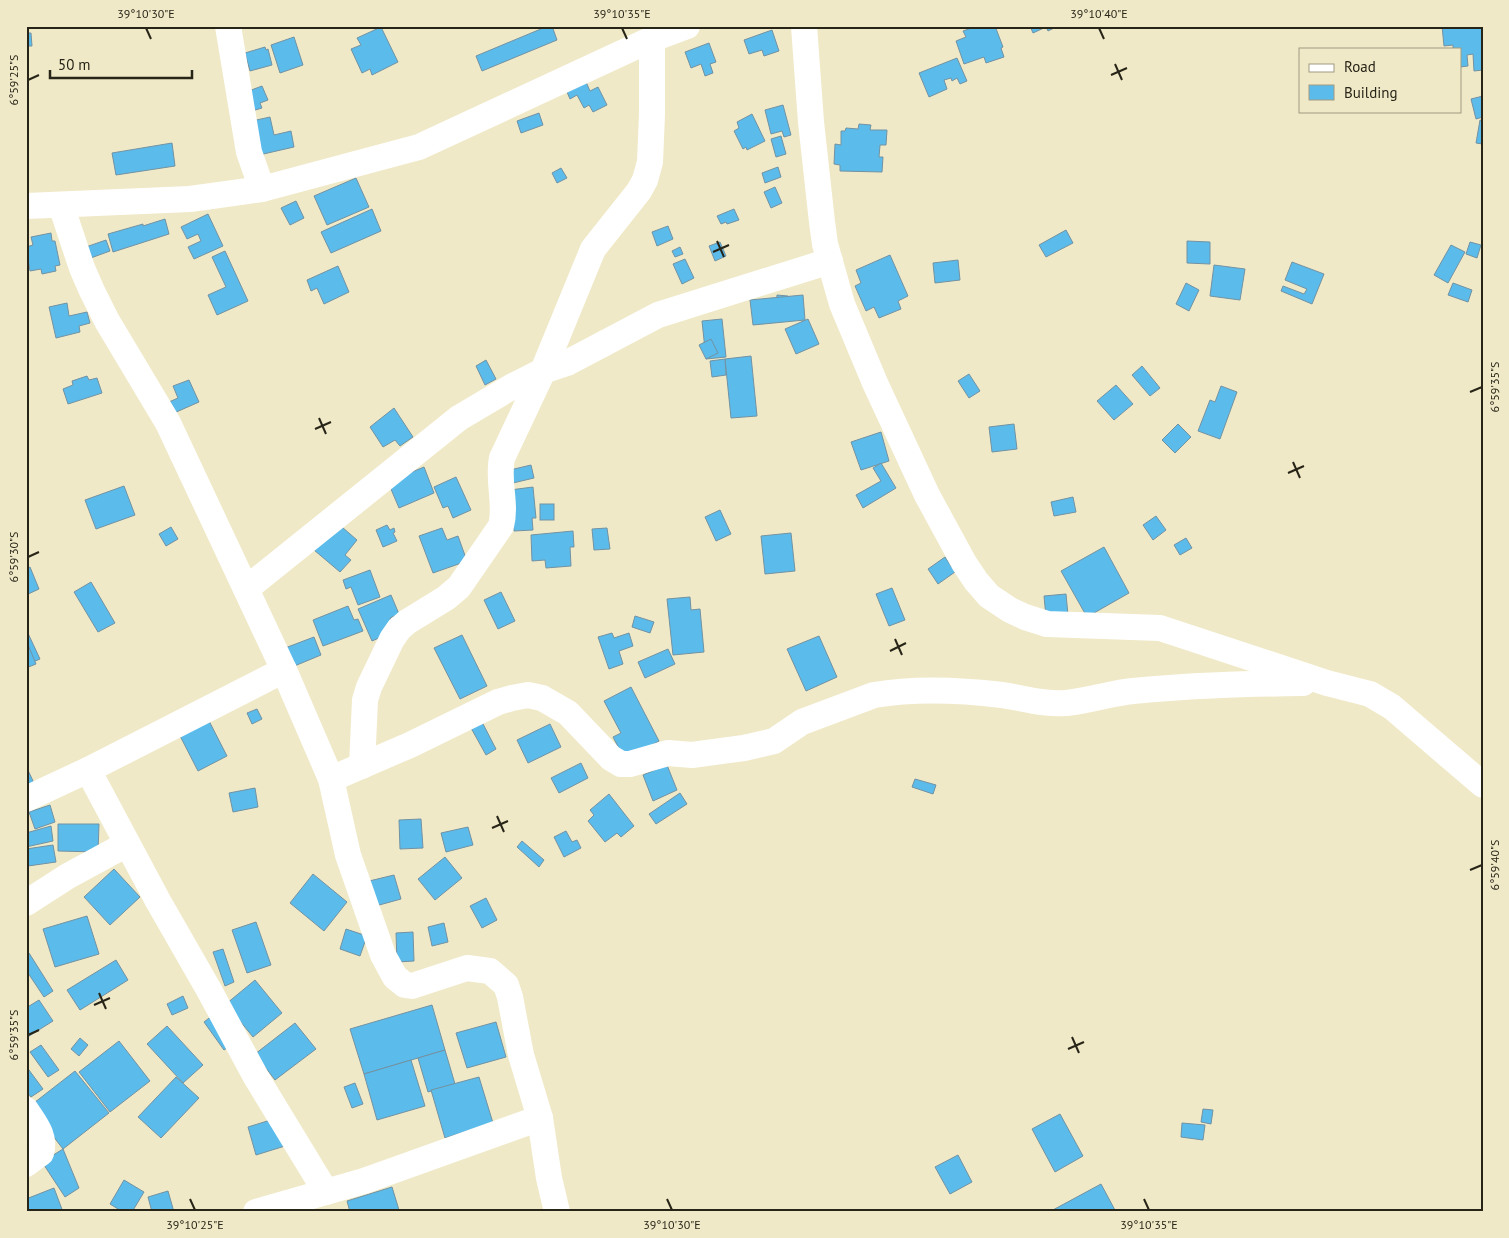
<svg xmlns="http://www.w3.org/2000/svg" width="1509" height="1238" viewBox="0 0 1509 1238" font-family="'PT Sans',sans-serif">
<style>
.building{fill:#5bbceb;stroke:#7292a3}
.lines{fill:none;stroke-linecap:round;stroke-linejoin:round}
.minor{stroke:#fff;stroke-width:26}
.ticks{fill:none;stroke:#272418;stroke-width:2}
.neatline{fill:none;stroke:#272418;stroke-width:2}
.ticks-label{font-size:12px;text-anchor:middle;fill:#272418}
</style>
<rect width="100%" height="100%" fill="#f0e9c7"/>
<g class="building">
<path d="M548 26H552L557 40 482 71 476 56Z"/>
<path d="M977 26H995L1003 47 1001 48 1004 57 986 63 984 57 964 64 956 41 966 37 963 31Z"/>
<path d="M1030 26H1056V27L1048 31 1046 27 1033 33Z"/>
<path d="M1442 26H1482L1483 70 1474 71 1473 54 1467 55 1468 66 1460 67V49H1453V45L1444 46Z"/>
<path d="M381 27 398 62 372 75 370 69 362 73 351 49 361 45 357 38Z"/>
<path d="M772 30 779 51 764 56 762 50 749 54 744 40Z"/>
<path d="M26 33H31L32 46H26Z"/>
<path d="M294 37 303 65 280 73 271 45Z"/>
<path d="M709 43 716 62 710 64 713 73 705 76 701 64 691 68 685 52Z"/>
<path d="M265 47 266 50 268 49 272 65 250 71 245 53Z"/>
<path d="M957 58 967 81 960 84 957 78 952 81 951 78 944 80 947 89 929 97 919 73Z"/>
<path d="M586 82 590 91 598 87 607 105 593 112 589 105 584 108 577 95 570 99 567 92Z"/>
<path d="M262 86 268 100 260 103 262 108 252 111 246 92Z"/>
<path d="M1483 96V117L1476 119 1471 99Z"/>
<path d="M783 105 791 135 784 137 782 131 771 134 765 110Z"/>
<path d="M539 113 543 125 521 133 517 121Z"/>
<path d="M752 114 765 141 747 150 746 147 743 149 734 131 739 128 737 122Z"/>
<path d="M270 117 274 135 291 131 294 147 259 155 252 121Z"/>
<path d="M1480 120 1483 121V144L1476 143Z"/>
<path d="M859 124 871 125 870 130H887L886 145H880L879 157H883L882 172 840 171V165L834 164 835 144 841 145V131H845L846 128 858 129Z"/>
<path d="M781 136 786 154 776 157 771 139Z"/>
<path d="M172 143 175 166 116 175 112 153Z"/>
<path d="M778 167 781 177 765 183 762 173Z"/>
<path d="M561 168 567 178 557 183 552 173Z"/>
<path d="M356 178 369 207 327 225 314 196Z"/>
<path d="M775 187 782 203 771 208 764 192Z"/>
<path d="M296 201 304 218 290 225 281 208Z"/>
<path d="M372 209 381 231 331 253 321 232Z"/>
<path d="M734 209 739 220 727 224 726 222 721 224 717 216Z"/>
<path d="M208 214 223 246 194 259 188 247 201 241 198 234 187 239 181 227Z"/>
<path d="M165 219 169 234 113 252 108 234 143 224V226Z"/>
<path d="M668 226 673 239 657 246 652 232Z"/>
<path d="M1066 230 1073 243 1046 257 1039 245Z"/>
<path d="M51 233 52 241H55L60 265 55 266 56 271 42 274 41 269 30 271 26 247 33 245 31 237Z"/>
<path d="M106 240 110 251 88 259 83 248Z"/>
<path d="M1187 241 1210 242V264L1187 263Z"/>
<path d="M720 242 726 256 715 261 709 246Z"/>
<path d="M1470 242 1481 245 1477 258 1466 254Z"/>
<path d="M1451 245 1465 252 1448 283 1434 275Z"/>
<path d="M680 247 683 254 675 257 672 251Z"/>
<path d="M225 251 248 301 217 315 208 295 226 287 212 257Z"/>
<path d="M890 255 908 296 898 301 901 309 879 318 874 307 866 311 855 286 861 283 856 270Z"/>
<path d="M685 259 694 278 682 284 673 264Z"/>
<path d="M958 260 960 280 935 283 933 263Z"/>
<path d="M1292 262 1324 274 1312 304 1281 291 1283 286 1304 294 1307 289 1285 280Z"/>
<path d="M1214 265 1245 269 1240 300 1210 296Z"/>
<path d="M338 266 349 292 324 304 317 288 311 291 307 280Z"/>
<path d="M1186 283 1199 290 1189 311 1176 304Z"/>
<path d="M1453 283 1472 290 1468 302 1448 295Z"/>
<path d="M777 295 788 296 787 308 776 307Z"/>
<path d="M803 295 805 320 753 325 750 300Z"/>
<path d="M67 303 69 316 87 312 90 323 79 326 80 332 56 338 49 307Z"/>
<path d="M722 319 726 357 706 359 702 321Z"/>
<path d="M808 319 819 344 796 354 785 329Z"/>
<path d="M711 339 718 353 706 359 699 345Z"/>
<path d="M751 356 757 416 731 418 725 359Z"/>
<path d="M725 359 726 375 712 377 710 361Z"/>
<path d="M486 360 496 379 485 385 476 366Z"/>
<path d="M1142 366 1160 388 1150 396 1132 375Z"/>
<path d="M969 374 980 391 969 398 958 381Z"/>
<path d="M87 376 89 380 97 378 102 393 68 404 63 389 73 385 72 381Z"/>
<path d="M189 380 199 402 174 413 169 402 178 398 173 386Z"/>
<path d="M1116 385 1133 404 1114 420 1097 401Z"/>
<path d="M1221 386 1237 392 1220 439 1198 431 1210 400 1215 402Z"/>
<path d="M394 408 413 437 400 446 395 440 383 447 370 427Z"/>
<path d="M1014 424 1017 449 992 452 989 427Z"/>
<path d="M1178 424 1191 437 1175 453 1162 440Z"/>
<path d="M881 432 889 461 861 470 851 442Z"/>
<path d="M881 463 896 488 863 508 856 495 881 481 873 468Z"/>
<path d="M531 465 534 478 513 483 510 470Z"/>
<path d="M424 467 434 493 399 508 388 482Z"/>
<path d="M456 477 471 510 453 518 448 506 443 508 434 487Z"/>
<path d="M124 486 135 515 96 529 85 500Z"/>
<path d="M533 487 536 518H532L533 530 514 531 510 490Z"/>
<path d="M1073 497 1076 512 1054 516 1051 502Z"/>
<rect x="540" y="504" width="14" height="16"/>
<path d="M720 510 731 534 716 541 705 517Z"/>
<path d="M1156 516 1166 530 1153 540 1143 525Z"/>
<path d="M335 521 357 540 345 555 351 560 340 572 314 550Z"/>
<path d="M387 525 390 530 394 528 395 532 393 533 397 541 383 547 376 530Z"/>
<path d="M171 527 178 539 166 546 159 534Z"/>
<path d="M442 528 447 540 458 536 467 561 433 573 419 536Z"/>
<path d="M607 528 610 549 594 550 592 529Z"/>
<path d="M573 531 574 547H570L571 566 546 568 545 560 532 561 531 535Z"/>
<path d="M791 533 795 571 765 574 761 536Z"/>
<path d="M1186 538 1192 548 1180 555 1174 545Z"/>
<path d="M1104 547 1129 593 1087 617 1061 571Z"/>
<path d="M945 557 955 572 938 584 928 569Z"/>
<path d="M30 567 39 589 26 595V569Z"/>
<path d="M370 570 380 597 358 605 351 587 346 589 343 580Z"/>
<path d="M91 582 115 623 98 632 74 592Z"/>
<path d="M892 588 905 620 889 626 876 594Z"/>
<path d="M501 592 515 621 498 629 484 600Z"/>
<path d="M1066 594 1068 615 1046 617 1044 596Z"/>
<path d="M391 595 399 614 390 618 393 625V632L372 641 358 609Z"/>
<path d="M690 597 691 610 700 609 704 652 673 655 667 599Z"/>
<path d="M348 606 354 620 358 619 363 631 323 646 313 620Z"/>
<path d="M635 616 654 622 650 633 632 627Z"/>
<path d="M26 629 40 659 26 665Z"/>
<path d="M612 633 614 638 629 633 633 646 619 651 623 664 609 669 598 637Z"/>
<path d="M462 635 487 686 460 699 434 648Z"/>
<path d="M819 636 837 677 806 691 787 649Z"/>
<path d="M314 637 321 655 292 667 285 648Z"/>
<path d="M26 640 36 664 26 668Z"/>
<path d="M668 649 675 664 645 678 638 662Z"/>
<path d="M631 687 659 741 625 760 613 737 621 733 604 701Z"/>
<path d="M257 709 262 719 252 724 247 713Z"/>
<path d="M207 717 227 756 198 771 178 732Z"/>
<path d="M482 722 496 749 486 755 471 728Z"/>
<path d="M550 724 561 747 528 763 517 740Z"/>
<path d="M581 763 588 778 559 793 551 778Z"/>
<path d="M667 765 677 790 653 801 643 775Z"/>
<path d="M26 766 34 783 26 787Z"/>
<path d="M915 779 936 785 933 794 912 787Z"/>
<path d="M255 788 258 807 233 812 229 793Z"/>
<path d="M680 793 687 804 656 824 649 814Z"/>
<path d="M609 794 634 826 621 837 617 833 605 842 588 821 594 815 590 810Z"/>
<path d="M50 805 55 822 35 829 29 812Z"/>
<path d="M421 819 423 848 400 849 399 820Z"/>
<path d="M58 824H99L98 852 58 851Z"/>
<path d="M51 826 53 841 26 847V833Z"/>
<path d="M468 827 473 845 446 852 441 833Z"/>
<path d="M566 831 572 842 577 840 581 848 564 857 554 837Z"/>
<path d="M522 841 544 860 539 867 517 847Z"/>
<path d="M53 845 56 862 28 866 26 849Z"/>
<path d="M445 857 462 878 435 900 418 879Z"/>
<path d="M114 869 140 897 110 925 84 897Z"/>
<path d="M313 874 347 902 324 931 290 903Z"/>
<path d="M394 875 401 899 372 907 365 882Z"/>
<path d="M486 898 497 920 482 928 470 906Z"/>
<path d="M87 916 99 954 55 967 43 929Z"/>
<path d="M256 922 271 965 247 973 232 930Z"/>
<path d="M444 923 448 942 432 946 428 927Z"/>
<path d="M346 929 367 936 360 956 340 949Z"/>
<path d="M413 932 414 961 397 962 396 933Z"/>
<path d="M223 949 234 982 225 986 213 952Z"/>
<path d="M29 953 53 991 44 997 26 970V955Z"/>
<path d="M116 960 128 980 80 1010 67 990Z"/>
<path d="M255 980 282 1013 253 1037 226 1004Z"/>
<path d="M183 996 188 1008 172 1015 167 1004Z"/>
<path d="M39 1000 53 1021 26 1038V1008Z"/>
<path d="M432 1005 445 1050 364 1074 350 1029Z"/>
<path d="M213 1015 234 1043 224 1050 204 1022Z"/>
<path d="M496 1022 506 1057 467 1068 456 1033Z"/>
<path d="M295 1023 316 1049 275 1080 255 1054Z"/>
<path d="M167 1026 203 1065 183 1083 147 1044Z"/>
<path d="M80 1038 88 1045 79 1056 71 1049Z"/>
<path d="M119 1041 150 1081 110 1112 79 1072Z"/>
<path d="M41 1045 59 1070 48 1077 30 1052Z"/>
<path d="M445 1050 455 1084 428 1092 418 1058Z"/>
<path d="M411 1060 425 1106 377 1120 364 1074Z"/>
<path d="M26 1066 43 1089 31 1097 26 1091Z"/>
<path d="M75 1071 109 1113 63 1149 30 1106Z"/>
<path d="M176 1077 199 1098 161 1138 138 1117Z"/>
<path d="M479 1077 493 1123 445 1138 431 1090Z"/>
<path d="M355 1083 363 1104 352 1108 344 1087Z"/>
<path d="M1203 1109 1213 1110 1211 1124 1201 1122Z"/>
<path d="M1060 1114 1083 1156 1055 1172 1032 1129Z"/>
<path d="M277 1118 285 1146 256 1155 248 1127Z"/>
<path d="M1182 1123 1205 1125 1203 1140 1181 1137Z"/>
<path d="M63 1149 79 1188 65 1197 42 1162Z"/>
<path d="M958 1155 972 1182 950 1194 935 1167Z"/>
<path d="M124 1180 144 1192 132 1212H123L110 1204Z"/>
<path d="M1101 1184 1116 1212H1052L1051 1211Z"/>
<path d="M392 1187 399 1210 394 1212H350L347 1201Z"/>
<path d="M54 1188 63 1212H26V1199Z"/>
<path d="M168 1191 174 1212H152L148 1197Z"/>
</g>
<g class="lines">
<g class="minor">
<path d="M228 26 249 152 262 189"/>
<path d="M804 26 811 122 822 222 825 244 842 304 875 383 927 495 964 563 976 581 989 596 1010 610 1025 617 1047 624 1160 628 1327 683 1370 694 1392 707 1483 785"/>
<path d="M61 205 82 268 92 291 107 321 168 423 284 670 331 779 348 855 383 955 395 977 405 985 412 986 467 968 490 971 506 985 510 997 521 1055 540 1118 549 1178 557 1212"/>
<path d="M26 206 190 199 262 189 419 147 652 39 687 26"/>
<path d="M246 589 459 418 513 386 543 371 567 363 658 315 830 261"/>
<path d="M362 766 365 700 369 687 392 639 399 629 407 622 446 598 459 587 501 526C507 504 497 481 502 458L543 371 593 249 639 191 645 180 650 162 652 114V39"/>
<path d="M88 770 158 901 209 990 256 1077 326 1192"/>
<path d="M331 779 410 745 498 702 512 698 528 695 542 698 568 713 611 758 621 764H630L668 753 692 755 744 748 774 741 802 722 874 695C915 688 961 690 1002 695 1024 698 1044 705 1066 703 1088 701 1111 693 1133 691 1189 685 1247 684 1303 683"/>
<path d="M26 799 88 770 284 670"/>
<path d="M26 903 68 876 127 844"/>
<path d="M26 1110C35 1124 46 1136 41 1153L26 1164"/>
<path d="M256 1212 364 1181 540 1118"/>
</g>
</g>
<path class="ticks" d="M146 28 151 39M622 28 627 39M1099 28 1104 39M1115 64 1122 80M1111 75 1127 68M28 80 39 75M717 241 724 257M713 252 729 245M1470 392 1482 387M319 418 326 434M315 429 331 422M1293 462 1300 478M1288 473 1304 466M28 557 39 552M895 639 902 655M890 651 906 643M497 816 504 832M492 828 508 821M1470 870 1482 865M99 993 106 1009M94 1005 110 998M28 1035 39 1030M1072 1037 1079 1053M1068 1049 1084 1042M190 1199 195 1210M667 1199 672 1210M1144 1199 1149 1210"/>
<rect width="1509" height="1238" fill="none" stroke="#f0e9c7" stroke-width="55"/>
<rect x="1299" y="48" width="162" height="65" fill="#f0e9c7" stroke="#a09a81"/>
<rect x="1309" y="64" width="25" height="8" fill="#ffffff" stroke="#a09a81"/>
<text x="1344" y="72" font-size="15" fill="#272418">Road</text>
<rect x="1309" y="85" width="25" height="15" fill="#5bbceb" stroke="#a09a81"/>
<text x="1344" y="98" font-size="15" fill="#272418">Building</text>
<path d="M50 70v8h142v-8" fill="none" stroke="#272418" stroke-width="2.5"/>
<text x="58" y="70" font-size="15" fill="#272418" stroke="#f0e9c7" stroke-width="4" paint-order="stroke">50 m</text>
<rect x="28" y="28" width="1454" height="1182" class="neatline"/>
<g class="ticks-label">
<text x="146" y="18">39°10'30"E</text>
<text x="622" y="18">39°10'35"E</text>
<text x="1099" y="18">39°10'40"E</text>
<text transform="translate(14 80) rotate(-90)" y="4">6°59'25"S</text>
<text transform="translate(1495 387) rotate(-90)" y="4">6°59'35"S</text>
<text transform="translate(14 557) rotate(-90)" y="4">6°59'30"S</text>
<text transform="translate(1495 865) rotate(-90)" y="4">6°59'40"S</text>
<text transform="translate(14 1035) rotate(-90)" y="4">6°59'35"S</text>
<text x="195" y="1229">39°10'25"E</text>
<text x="672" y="1229">39°10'30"E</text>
<text x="1149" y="1229">39°10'35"E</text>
</g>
</svg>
